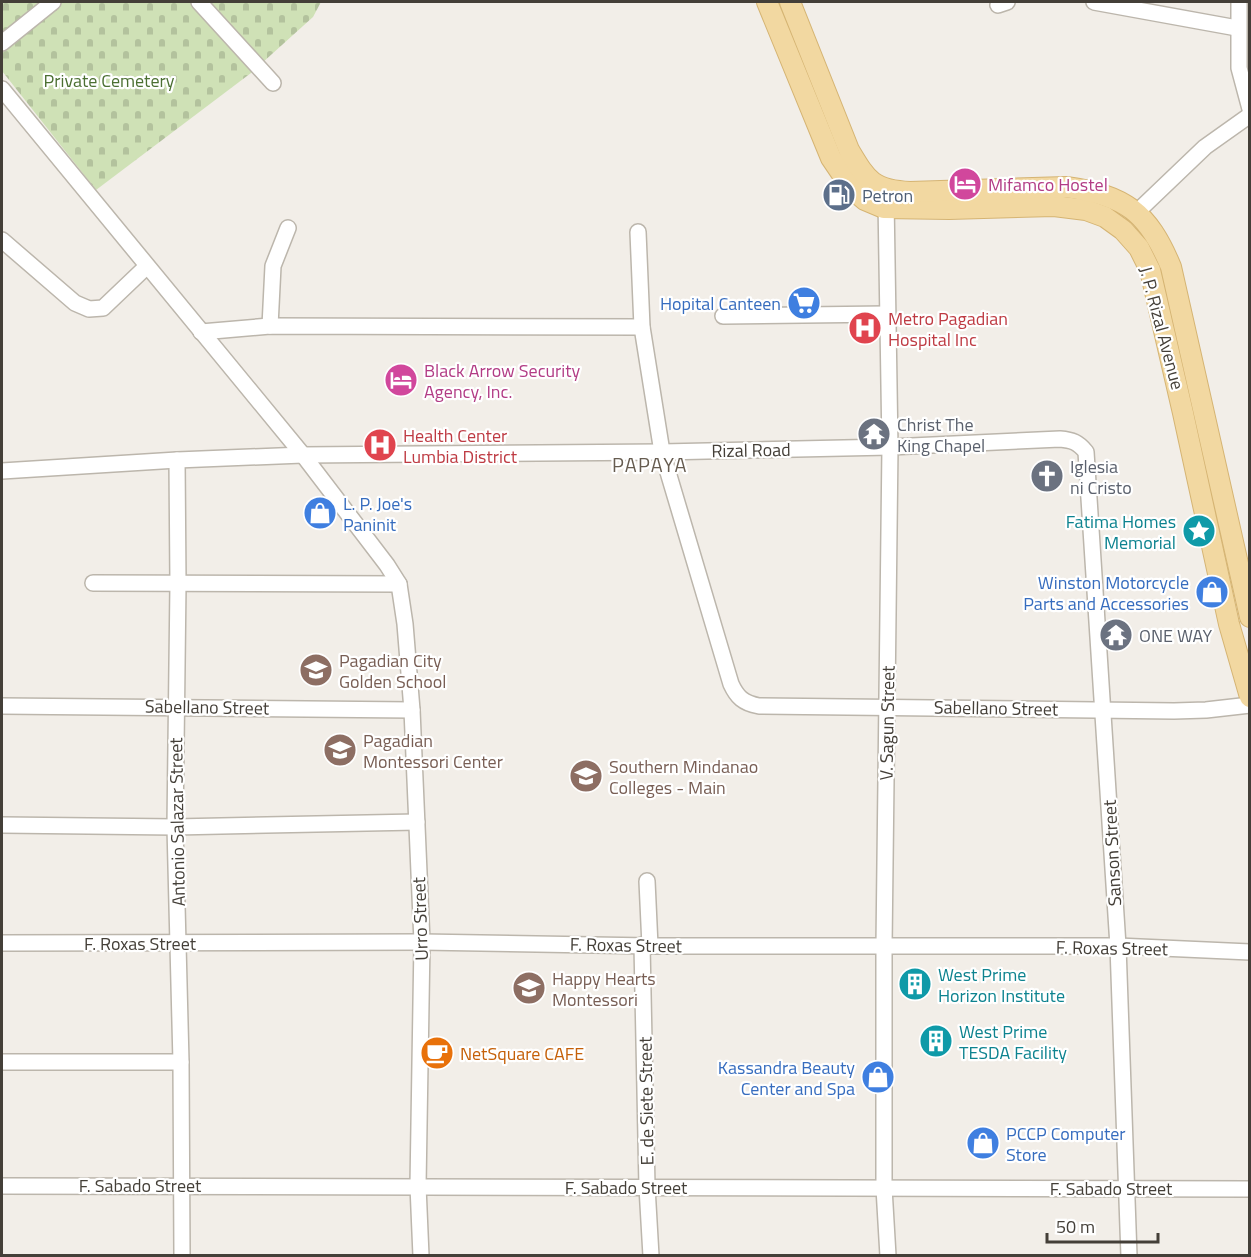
<svg xmlns="http://www.w3.org/2000/svg" width="1251" height="1257" viewBox="0 0 1251 1257" font-family="'Titillium Web',sans-serif">
<style>
.cemetery{fill:url(#cemetery-stones)}
.lines{fill:none;stroke-linecap:round;stroke-linejoin:round}
.minor-casing{stroke:#bcb6ac;stroke-width:18}
.major-casing{stroke:#d5b473;stroke-width:22}
.minor{stroke:#fff;stroke-width:15}
.major{stroke:#f2d8a1;stroke-width:20}
.labels{text-anchor:middle;dominant-baseline:central;stroke-width:4.5;stroke-linejoin:round;paint-order:stroke}
.park-label{font-size:18px;fill:#4b6f32;stroke:#fff}
.hotel-label{font-size:18px;fill:#b23c85;stroke:#fff;text-anchor:start}
.service-label{font-size:18px;fill:#4e5e75;stroke:#fff;text-anchor:start}
.shop-label{font-size:18px;fill:#366cbe;stroke:#fff;text-anchor:end}
.health-label{font-size:18px;fill:#be3a42;stroke:#fff;text-anchor:start}
.street-label{font-size:18px;fill:#443f38;stroke:#fff}
.worship-label{font-size:18px;fill:#5b616d;stroke:#fff;text-anchor:start}
.culture-label{font-size:18px;fill:#0d838f;stroke:#fff;text-anchor:start}
.education-label{font-size:18px;fill:#785e54;stroke:#fff;text-anchor:start}
.food-label{font-size:18px;fill:#c56008;stroke:#fff;text-anchor:start}
.neighbourhood-label{font-size:20px;letter-spacing:1.5px;fill:#665c50;stroke:#fff}
</style>
<defs>
<pattern id="cemetery-stones" width="16" height="16" patternUnits="userSpaceOnUse" patternTransform="scale(1.5)"><rect width="16" height="16" fill="#cfe1b6"/><path d="M2 7V4a2 2 0 0 1 4 0v3zM10 15v-3a2 2 0 0 1 4 0v3z" fill="#b3c29d"/></pattern>
</defs>
<rect width="100%" height="100%" fill="#f2eee8"/>
<path class="cemetery" d="M2 2H321L313 17 251 73 96 190 2 71Z"/>
<g class="lines">
<defs>
<g id="minor">
<path d="M199 2 273 83"/>
<path d="M1094 2 1237 28"/>
<path d="M1239 2V68L1250 109"/>
<path d="M998 5 1007 2"/>
<path d="M2 43 53 2"/>
<path d="M2 89 303 455 387 565 399 584 405 624 412 710 422 942 418 1186 421 1256"/>
<path d="M886 200 890 447 884 946V1188L888 1256"/>
<path d="M1137 212 1205 147 1250 115"/>
<path d="M638 232 642 327 662 452 731 684C737 697 743 703 759 706L1174 711 1206 710 1250 705"/>
<path d="M2 240 75 303 89 309 103 308 146 267"/>
<path d="M723 316 887 314"/>
<path d="M270 326 273 266 288 228"/>
<path d="M201 332 270 326 642 327"/>
<path d="M177 460 178 584 175 827 181 1062 182 1256"/>
<path d="M2 471 177 460 303 455 662 452 890 447 1060 439C1072 440 1078 442 1086 452L1118 946 1129 1256"/>
<path d="M93 583 399 584"/>
<path d="M2 706 412 710"/>
<path d="M2 825 175 827 417 822"/>
<path d="M647 881 650 946"/>
<path d="M2 943 422 942 650 946H1118L1250 952"/>
<path d="M642 945 647 1187 651 1256"/>
<path d="M2 1062H181"/>
<path d="M2 1186 1250 1189"/>
</g>
<g id="major">
<path d="M767 2 831 158 852 189 865 200 884 208 949 209 1054 206 1086 210 1105 217 1123 230 1139 248 1150 270 1183 413 1229 624 1250 697"/>
<path d="M790 2 849 150C867 180 872 190 910 192L1066 187C1125 195 1148 212 1171 267L1250 617"/>
</g>
</defs>
<use href="#minor" class="minor-casing"/>
<use href="#major" class="major-casing"/>
<use href="#minor" class="minor"/>
<use href="#major" class="major"/>
</g>
<defs>
<symbol id="hotel-disc" viewBox="-11 -11 22 22"><circle r="9.5" fill="#d1479c" stroke="#fff"/><path d="M-6-4.5h1.5V1H6V5H4.5V3h-9V5H-6ZM-4 0a1.8 1.8 0 1 1 3.6 0ZM.5 0V-2.5h3Q6-2.5 6 0Z" fill="#fff"/></symbol>
<symbol id="fuel-disc" viewBox="-11 -11 22 22"><circle r="9.5" fill="#5c6f8a" stroke="#fff"/><path d="M-5.5-6h7V0h2V4h1.3V-2.5L3-4.5l.8-.8L6-3V5H2.5V1h-1V6h-7ZM-4.2-4.7v3.2H.2V-4.7Z" fill="#fff"/></symbol>
<symbol id="supermarket-disc" viewBox="-11 -11 22 22"><circle r="9.5" fill="#3f7fe0" stroke="#fff"/><path d="M-6-5.5h2.5l.6 2H6L4.5 2H-2.5L-4.4-4H-6ZM-1.5 3.2a1.3 1.3 0 1 0 .1 0ZM3 3.2a1.3 1.3 0 1 0 .1 0Z" fill="#fff"/></symbol>
<symbol id="hospital-disc" viewBox="-11 -11 22 22"><circle r="9.5" fill="#e0444e" stroke="#fff"/><path d="M-5-5h3v3.5h4V-5h3V5h-3V1.5h-4V5h-3Z" fill="#fff"/></symbol>
<symbol id="temple-disc" viewBox="-11 -11 22 22"><circle r="9.5" fill="#6b7280" stroke="#fff"/><path d="M0-6L5-2H3V0L6.5 2.5H4V6H1.5V3h-3V6H-4V2.5H-6.5L-3 0V-2H-5Z" fill="#fff"/></symbol>
<symbol id="church-disc" viewBox="-11 -11 22 22"><circle r="9.5" fill="#6b7280" stroke="#fff"/><path d="M-1.2-6h2.4v3.5h3.3v2.4h-3.3V6h-2.4V-.1h-3.3v-2.4h3.3Z" fill="#fff"/></symbol>
<symbol id="shop-disc" viewBox="-11 -11 22 22"><circle r="9.5" fill="#3f7fe0" stroke="#fff"/><path d="M-5-2.5h2.3a2.7 3.5 0 0 1 5.4 0H5L5.5 6h-11ZM-1.5-2.5h3a1.5 2.3 0 0 0-3 0Z" fill="#fff"/></symbol>
<symbol id="sight-disc" viewBox="-11 -11 22 22"><circle r="9.5" fill="#0f9aa8" stroke="#fff"/><path d="M0-6L1.8-2.2L6-1.7L2.9 1.2L3.7 5.4L0 3.3L-3.7 5.4L-2.9 1.2L-6-1.7L-1.8-2.2Z" fill="#fff"/></symbol>
<symbol id="school-disc" viewBox="-11 -11 22 22"><circle r="9.5" fill="#8d6e63" stroke="#fff"/><path d="M0-5L7-2L0 1L-7-2ZM-4 1L0 2.5L4 1V4Q0 6-4 4Z" fill="#fff"/></symbol>
<symbol id="university-disc" viewBox="-11 -11 22 22"><circle r="9.5" fill="#8d6e63" stroke="#fff"/><path d="M0-5L7-2L0 1L-7-2ZM-4 1L0 2.5L4 1V4Q0 6-4 4Z" fill="#fff"/></symbol>
<symbol id="building-disc" viewBox="-11 -11 22 22"><circle r="9.5" fill="#0f9aa8" stroke="#fff"/><path d="M-4-6H4V6H1V3H-1V6H-4ZM-2.5-4.3h1.7v1.8h-1.7ZM.8-4.3h1.7v1.8H.8ZM-2.5-1h1.7V.8h-1.7ZM.8-1h1.7V.8H.8Z" fill="#fff"/></symbol>
<symbol id="cafe-disc" viewBox="-11 -11 22 22"><circle r="9.5" fill="#e8710a" stroke="#fff"/><path d="M-5.5-4.5H6V0H3Q3 3.5 0 3.5H-2.5Q-5.5 3.5-5.5 0ZM3-3.2v2h1.7v-2ZM-6 4.5H4V6H-6Z" fill="#fff"/></symbol>
</defs>
<g fill-rule="evenodd">
<use href="#hotel-disc" x="946" y="165" width="38" height="38"/>
<use href="#fuel-disc" x="820" y="176" width="38" height="38"/>
<use href="#supermarket-disc" x="785" y="284" width="38" height="38"/>
<use href="#hospital-disc" x="846" y="309" width="38" height="38"/>
<use href="#hotel-disc" x="382" y="361" width="38" height="38"/>
<use href="#temple-disc" x="855" y="415" width="38" height="38"/>
<use href="#hospital-disc" x="361" y="426" width="38" height="38"/>
<use href="#church-disc" x="1028" y="457" width="38" height="38"/>
<use href="#shop-disc" x="301" y="494" width="38" height="38"/>
<use href="#sight-disc" x="1180" y="512" width="38" height="38"/>
<use href="#shop-disc" x="1193" y="573" width="38" height="38"/>
<use href="#temple-disc" x="1097" y="616" width="38" height="38"/>
<use href="#school-disc" x="297" y="651" width="38" height="38"/>
<use href="#school-disc" x="321" y="731" width="38" height="38"/>
<use href="#university-disc" x="567" y="757" width="38" height="38"/>
<use href="#building-disc" x="896" y="965" width="38" height="38"/>
<use href="#school-disc" x="510" y="969" width="38" height="38"/>
<use href="#building-disc" x="917" y="1022" width="38" height="38"/>
<use href="#cafe-disc" x="418" y="1034" width="38" height="38"/>
<use href="#shop-disc" x="859" y="1058" width="38" height="38"/>
<use href="#shop-disc" x="964" y="1124" width="38" height="38"/>
</g>
<g class="labels">
<g class="park-label">
<text x="109" y="80">Private Cemetery</text>
</g>
<g class="hotel-label">
<text x="988" y="184">Mifamco Hostel</text>
<text x="424" y="370">Black Arrow Security<tspan x="424" dy="21">Agency, Inc.</tspan></text>
</g>
<g class="service-label">
<text x="862" y="195">Petron</text>
</g>
<g class="shop-label">
<text x="781" y="303">Hopital Canteen</text>
<text x="343" y="503" text-anchor="start">L. P. Joe's<tspan x="343" dy="21">Paninit</tspan></text>
<text x="1189" y="582">Winston Motorcycle<tspan x="1189" dy="21">Parts and Accessories</tspan></text>
<text x="855" y="1067">Kassandra Beauty<tspan x="855" dy="21">Center and Spa</tspan></text>
<text x="1006" y="1133" text-anchor="start">PCCP Computer<tspan x="1006" dy="21">Store</tspan></text>
</g>
<g class="health-label">
<text x="888" y="318">Metro Pagadian<tspan x="888" dy="21">Hospital Inc</tspan></text>
<text x="403" y="435">Health Center<tspan x="403" dy="21">Lumbia District</tspan></text>
</g>
<g class="street-label">
<text transform="translate(1162 328) rotate(75)">J. P. Rizal Avenue</text>
<text transform="translate(751 450) rotate(-1)">Rizal Road</text>
<text transform="translate(207 707) rotate(1)">Sabellano Street</text>
<text transform="translate(996 708) rotate(1)">Sabellano Street</text>
<text transform="translate(887 723) rotate(-89)">V. Sagun Street</text>
<text transform="translate(177 822) rotate(-91)">Antonio Salazar Street</text>
<text transform="translate(1112 853) rotate(-93)">Sanson Street</text>
<text transform="translate(420 919) rotate(-92)">Urro Street</text>
<text x="140" y="943">F. Roxas Street</text>
<text transform="translate(626 945) rotate(1)">F. Roxas Street</text>
<text transform="translate(1112 948) rotate(1)">F. Roxas Street</text>
<text transform="translate(646 1101) rotate(-91)">E. de Siete Street</text>
<text x="140" y="1185">F. Sabado Street</text>
<text x="626" y="1187">F. Sabado Street</text>
<text x="1111" y="1188">F. Sabado Street</text>
</g>
<g class="worship-label">
<text x="897" y="424">Christ The<tspan x="897" dy="21">King Chapel</tspan></text>
<text x="1070" y="466">Iglesia<tspan x="1070" dy="21">ni Cristo</tspan></text>
<text x="1139" y="635">ONE WAY</text>
</g>
<g class="culture-label">
<text x="1176" y="521" text-anchor="end">Fatima Homes<tspan x="1176" dy="21">Memorial</tspan></text>
<text x="938" y="974">West Prime<tspan x="938" dy="21">Horizon Institute</tspan></text>
<text x="959" y="1031">West Prime<tspan x="959" dy="21">TESDA Facility</tspan></text>
</g>
<g class="education-label">
<text x="339" y="660">Pagadian City<tspan x="339" dy="21">Golden School</tspan></text>
<text x="363" y="740">Pagadian<tspan x="363" dy="21">Montessori Center</tspan></text>
<text x="609" y="766">Southern Mindanao<tspan x="609" dy="21">Colleges - Main</tspan></text>
<text x="552" y="978">Happy Hearts<tspan x="552" dy="21">Montessori</tspan></text>
</g>
<g class="food-label">
<text x="460" y="1053">NetSquare CAFE</text>
</g>
<g class="neighbourhood-label">
<text x="650" y="464">PAPAYA</text>
</g>
</g>
<rect width="1251" height="1257" fill="none" stroke="#443f38" stroke-width="6"/>
<path d="M1047 1233v9h111v-9" fill="none" stroke="#443f38" stroke-width="3"/>
<text x="1056" y="1233" font-size="18" fill="#443f38" stroke="#ffffff" stroke-width="4.5" paint-order="stroke">50 m</text>
</svg>
